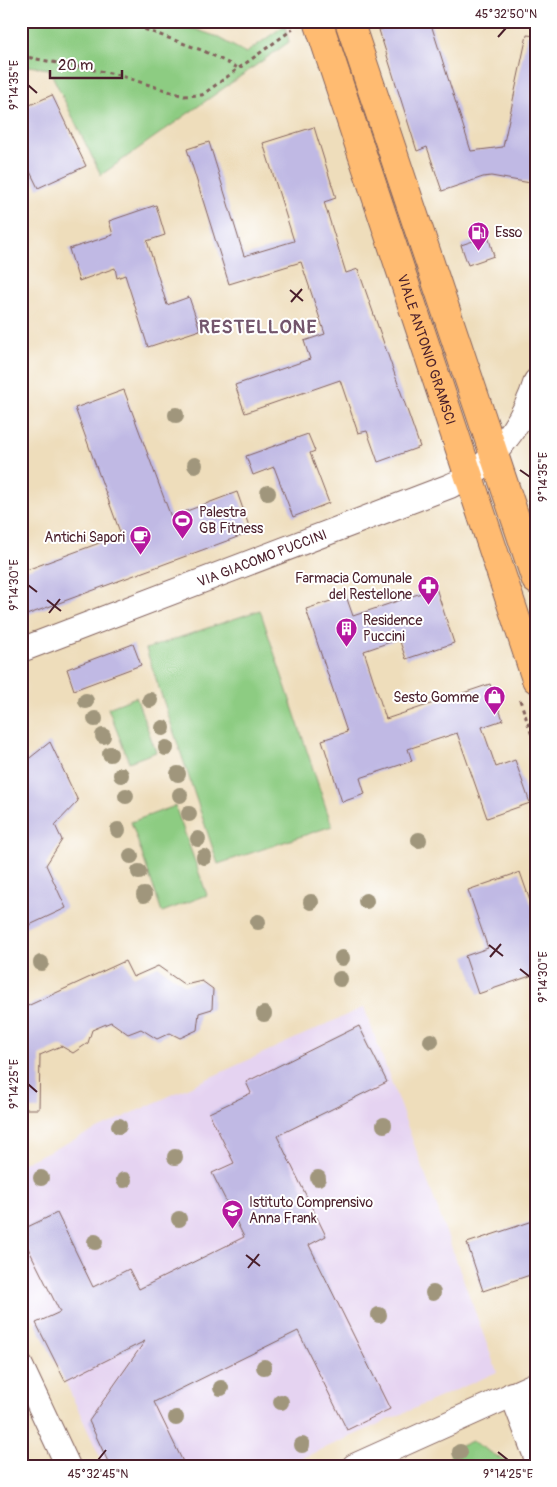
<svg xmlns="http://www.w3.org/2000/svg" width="557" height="1487" viewBox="0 0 557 1487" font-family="Pangolin,sans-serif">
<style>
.built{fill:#e5d3f1}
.green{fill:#8dcc82;stroke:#6c7656}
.building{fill:#c0b9e4}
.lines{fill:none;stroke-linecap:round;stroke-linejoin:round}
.minor-casing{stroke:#83625d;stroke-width:26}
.major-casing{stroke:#83625d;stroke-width:30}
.path{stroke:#83625d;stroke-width:3;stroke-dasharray:4 4;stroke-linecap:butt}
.minor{stroke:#fff;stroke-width:24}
.major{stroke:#ffbb71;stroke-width:28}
.tree{fill:#a0967c}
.ticks{fill:none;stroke:#4a1f2b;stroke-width:2}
.labels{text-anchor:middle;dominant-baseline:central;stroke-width:4;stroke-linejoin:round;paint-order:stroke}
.poi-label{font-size:14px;fill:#4a1f2b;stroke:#fff;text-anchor:start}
.street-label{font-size:14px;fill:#4a1f2b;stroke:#fff}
.district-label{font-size:19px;font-weight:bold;letter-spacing:1px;fill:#73556c;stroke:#fff}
.neatline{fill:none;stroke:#4a1f2b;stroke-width:2}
.ticks-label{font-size:12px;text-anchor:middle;fill:#4a1f2b}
</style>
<rect width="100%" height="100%" fill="#fff"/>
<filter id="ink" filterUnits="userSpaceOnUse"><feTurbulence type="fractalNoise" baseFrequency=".02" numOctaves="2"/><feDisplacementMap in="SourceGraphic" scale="10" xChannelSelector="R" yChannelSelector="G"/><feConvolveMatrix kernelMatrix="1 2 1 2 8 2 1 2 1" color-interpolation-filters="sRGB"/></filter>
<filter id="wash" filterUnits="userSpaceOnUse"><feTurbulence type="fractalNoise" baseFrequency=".0096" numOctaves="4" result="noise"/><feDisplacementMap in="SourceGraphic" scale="20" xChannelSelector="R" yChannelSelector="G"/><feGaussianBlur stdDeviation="1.12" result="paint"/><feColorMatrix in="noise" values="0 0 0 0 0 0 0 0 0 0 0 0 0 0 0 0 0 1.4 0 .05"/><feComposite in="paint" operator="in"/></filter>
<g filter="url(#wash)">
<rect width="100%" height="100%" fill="#edb"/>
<path class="built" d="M364 1007 497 1372 284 1466H104L65 1381 21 1294V1164Z"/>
<g class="green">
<path d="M21 21H171L215 36 246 53 285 25 289 42 101 175 49 69 21 65Z"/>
<path d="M260 610 332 826 218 864 146 649Z"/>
<path d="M136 697 156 752 129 762 108 708Z"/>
<path d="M175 806 207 895 162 912 131 822Z"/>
<path d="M472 1441 513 1466H453L450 1451Z"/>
</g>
<g id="blocks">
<g class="building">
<path d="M406 21H430L471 151 503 147 527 35 536 36V184L491 176 483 177 442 191 427 147 417 151 379 30Z"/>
<path d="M52 95 86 166 38 188 21 153V109Z"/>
<path d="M314 127 336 198 324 202 346 273 358 269 420 447 378 462 367 431 358 433 340 380 245 413 235 385 310 359 304 341 325 334 301 262 229 284 187 149 209 142 244 256 294 241 263 143Z"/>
<path d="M156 205 165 235 147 241 167 305 189 297 200 330 148 347 125 275 117 278 115 268 79 281 69 249 113 235 109 221Z"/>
<path d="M488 236 494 256 468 265 461 245Z"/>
<path d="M124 390 171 517 237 492 251 532 21 617V572L121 535 75 408Z"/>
<path d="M308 434 315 451 310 453 329 503 293 517 274 467 253 475 246 456Z"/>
<path d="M436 588 454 643 406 659 399 639 364 651 386 719 490 684 503 720 482 727 496 767 515 760 530 803 487 818 457 733 408 749 412 761 360 778 365 794 342 802 322 740 347 732 306 609 346 596 353 616Z"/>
<path d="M133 644 141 665 74 690 67 669Z"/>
<path d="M50 742 78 801 55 825 62 840 46 865 66 908 21 929V765Z"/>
<path d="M520 872 536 918V974L478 994 465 956 488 948 468 890Z"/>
<path d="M125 961 133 977 158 966 185 985 202 981 213 989 212 1009 199 1013 197 1030 180 1038 170 1033 157 1039 141 1029 128 1034 111 1022 92 1030 88 1043 73 1053 61 1046 40 1055 39 1109H21V1009Z"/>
<path d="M359 1026 387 1082 277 1136 326 1236 309 1245 390 1409 347 1430 298 1331 154 1402 185 1466H110L89 1421 145 1341 65 1381 36 1323 60 1312 21 1234V1230L57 1213 93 1287 129 1269 139 1289 244 1237 212 1173 234 1163 209 1113 251 1093 246 1082Z"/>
<path d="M536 1220V1273L483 1291 467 1243Z"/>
</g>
</g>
</g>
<g filter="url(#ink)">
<use href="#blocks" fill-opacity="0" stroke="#83625d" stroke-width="1"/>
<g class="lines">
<defs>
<g id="minor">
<path id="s1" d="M21 650 450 486C456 483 465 480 470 476 501 452 525 418 536 381"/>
<path d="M21 1366 68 1466"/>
<path d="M512 1394 536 1457"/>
<path d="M354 1466 536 1384"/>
</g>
<g id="major">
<path id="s2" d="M318 21 536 679"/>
<path d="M349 21 536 580"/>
</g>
</defs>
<use href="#minor" class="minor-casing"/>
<use href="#major" class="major-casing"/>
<g class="path">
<path d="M122 21 204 51 238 68"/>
<path d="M21 56 115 74 184 96 202 95 293 29"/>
<path d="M520 700 536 747"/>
</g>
<use href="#minor" class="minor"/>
<use href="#major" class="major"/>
</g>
<g class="tree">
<circle cx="176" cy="415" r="8"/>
<circle cx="195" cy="465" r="8"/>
<circle cx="268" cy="493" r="8"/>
<circle cx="150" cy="700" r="8"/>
<circle cx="86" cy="701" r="8"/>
<circle cx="95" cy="719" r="8"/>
<circle cx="163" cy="728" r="8"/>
<circle cx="103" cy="736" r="8"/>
<circle cx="166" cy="748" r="8"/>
<circle cx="110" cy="754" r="8"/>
<circle cx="178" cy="774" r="8"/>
<circle cx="121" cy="775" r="8"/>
<circle cx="180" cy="795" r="8"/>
<circle cx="126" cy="796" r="8"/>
<circle cx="189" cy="814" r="8"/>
<circle cx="118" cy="830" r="8"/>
<circle cx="198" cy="839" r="8"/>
<circle cx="419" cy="840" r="8"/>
<circle cx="131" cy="856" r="8"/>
<circle cx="204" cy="857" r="8"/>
<circle cx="139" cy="872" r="8"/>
<circle cx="144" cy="895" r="8"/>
<circle cx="366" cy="901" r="8"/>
<circle cx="311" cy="902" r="8"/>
<circle cx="258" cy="922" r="8"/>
<circle cx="342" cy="958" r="8"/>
<circle cx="41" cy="963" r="8"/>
<circle cx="340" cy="979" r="8"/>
<circle cx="264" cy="1014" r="8"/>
<circle cx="431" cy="1041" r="8"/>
<circle cx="384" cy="1125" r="8"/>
<circle cx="119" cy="1126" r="8"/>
<circle cx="175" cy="1157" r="8"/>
<circle cx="41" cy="1178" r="8"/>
<circle cx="318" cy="1178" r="8"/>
<circle cx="124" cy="1180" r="8"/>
<circle cx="179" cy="1219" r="8"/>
<circle cx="95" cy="1242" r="8"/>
<circle cx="433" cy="1293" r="8"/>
<circle cx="379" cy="1315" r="8"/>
<circle cx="264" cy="1367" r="8"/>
<circle cx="221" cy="1388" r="8"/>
<circle cx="281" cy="1402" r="8"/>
<circle cx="176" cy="1418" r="8"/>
<circle cx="302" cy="1445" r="8"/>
<circle cx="460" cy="1452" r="8"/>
</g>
</g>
<path class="ticks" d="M498 37 506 28M28 85 37 93M290 290 303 301M291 302 302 289M520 470 530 477M28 585 37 592M47 600 61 611M49 613 60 599M489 945 503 956M490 957 501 944M520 969 530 977M28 1084 37 1092M246 1255 260 1266M248 1268 259 1254M498 1452 508 1460M98 1460 106 1450"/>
<defs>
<symbol id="fuel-pin" viewBox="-11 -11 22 30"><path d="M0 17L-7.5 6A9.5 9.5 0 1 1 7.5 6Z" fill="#b5179e" stroke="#fff"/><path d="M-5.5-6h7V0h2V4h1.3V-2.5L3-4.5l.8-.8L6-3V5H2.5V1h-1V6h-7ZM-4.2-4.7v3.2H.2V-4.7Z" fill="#fff"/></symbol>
<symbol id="stadium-pin" viewBox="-11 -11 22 30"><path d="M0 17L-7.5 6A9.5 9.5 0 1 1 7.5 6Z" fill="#b5179e" stroke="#fff"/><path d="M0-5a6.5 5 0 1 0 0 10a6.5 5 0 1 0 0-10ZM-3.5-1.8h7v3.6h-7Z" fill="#fff"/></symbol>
<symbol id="cafe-pin" viewBox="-11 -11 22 30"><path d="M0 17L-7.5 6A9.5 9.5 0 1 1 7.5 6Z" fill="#b5179e" stroke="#fff"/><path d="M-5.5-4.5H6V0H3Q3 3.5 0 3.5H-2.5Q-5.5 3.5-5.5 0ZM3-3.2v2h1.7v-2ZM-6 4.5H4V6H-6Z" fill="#fff"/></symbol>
<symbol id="pharmacy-pin" viewBox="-11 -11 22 30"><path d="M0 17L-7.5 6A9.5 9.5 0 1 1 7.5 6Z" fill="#b5179e" stroke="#fff"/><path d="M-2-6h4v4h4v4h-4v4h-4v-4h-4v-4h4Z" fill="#fff"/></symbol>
<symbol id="building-pin" viewBox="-11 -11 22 30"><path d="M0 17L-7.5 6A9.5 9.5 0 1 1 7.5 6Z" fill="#b5179e" stroke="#fff"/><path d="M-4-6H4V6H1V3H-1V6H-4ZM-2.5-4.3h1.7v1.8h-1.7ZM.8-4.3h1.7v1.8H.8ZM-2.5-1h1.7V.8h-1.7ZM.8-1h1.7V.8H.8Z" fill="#fff"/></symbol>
<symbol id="shop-pin" viewBox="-11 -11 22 30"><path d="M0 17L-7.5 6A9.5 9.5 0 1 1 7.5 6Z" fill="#b5179e" stroke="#fff"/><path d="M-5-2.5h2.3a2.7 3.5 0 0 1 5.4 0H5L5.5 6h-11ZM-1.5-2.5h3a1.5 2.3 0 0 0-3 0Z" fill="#fff"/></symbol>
<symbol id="school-pin" viewBox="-11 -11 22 30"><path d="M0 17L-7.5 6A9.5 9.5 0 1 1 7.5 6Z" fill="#b5179e" stroke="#fff"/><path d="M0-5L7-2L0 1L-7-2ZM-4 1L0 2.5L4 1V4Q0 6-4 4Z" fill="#fff"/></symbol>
</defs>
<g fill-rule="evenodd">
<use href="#fuel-pin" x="466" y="220" width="25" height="34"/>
<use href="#stadium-pin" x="170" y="508" width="25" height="34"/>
<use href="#cafe-pin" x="128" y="524" width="25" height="34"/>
<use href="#pharmacy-pin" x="416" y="574" width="25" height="34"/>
<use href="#building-pin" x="334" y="616" width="25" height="34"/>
<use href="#shop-pin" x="482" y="684" width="25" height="34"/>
<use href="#school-pin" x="220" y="1198" width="25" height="34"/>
</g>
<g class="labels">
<g class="poi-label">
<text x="495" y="232">Esso</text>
<text x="199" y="512">Palestra<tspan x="199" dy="16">GB Fitness</tspan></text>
<text x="125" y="537" text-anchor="end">Antichi Sapori</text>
<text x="412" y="578" text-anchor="end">Farmacia Comunale<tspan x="412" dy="16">del Restellone</tspan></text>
<text x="363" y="620">Residence<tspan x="363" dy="16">Puccini</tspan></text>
<text x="479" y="697" text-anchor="end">Sesto Gomme</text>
<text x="249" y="1202">Istituto Comprensivo<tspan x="249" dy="16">Anna Frank</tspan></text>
</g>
<g class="street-label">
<text stroke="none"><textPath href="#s2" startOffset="346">VIALE ANTONIO GRAMSCI</textPath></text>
<text stroke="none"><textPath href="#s1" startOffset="258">VIA GIACOMO PUCCINI</textPath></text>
</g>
<g class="district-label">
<text x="258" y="327">RESTELLONE</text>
</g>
</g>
<rect width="557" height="1487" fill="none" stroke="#fff" stroke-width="55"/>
<path d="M50 70v8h72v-8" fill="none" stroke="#4a1f2b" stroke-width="2.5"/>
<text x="58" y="70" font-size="15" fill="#4a1f2b" stroke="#ffffff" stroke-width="4" paint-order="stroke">20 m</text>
<rect x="28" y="28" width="502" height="1432" class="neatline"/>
<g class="ticks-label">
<text x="506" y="18">45°32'50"N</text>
<text transform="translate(14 85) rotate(-90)" y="4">9°14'35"E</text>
<text transform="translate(543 477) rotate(-90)" y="4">9°14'35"E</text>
<text transform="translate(14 585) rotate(-90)" y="4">9°14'30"E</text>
<text transform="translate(543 977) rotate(-90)" y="4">9°14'30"E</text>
<text transform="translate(14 1084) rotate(-90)" y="4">9°14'25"E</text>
<text x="98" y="1478">45°32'45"N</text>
<text x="508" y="1478">9°14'25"E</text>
</g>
</svg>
